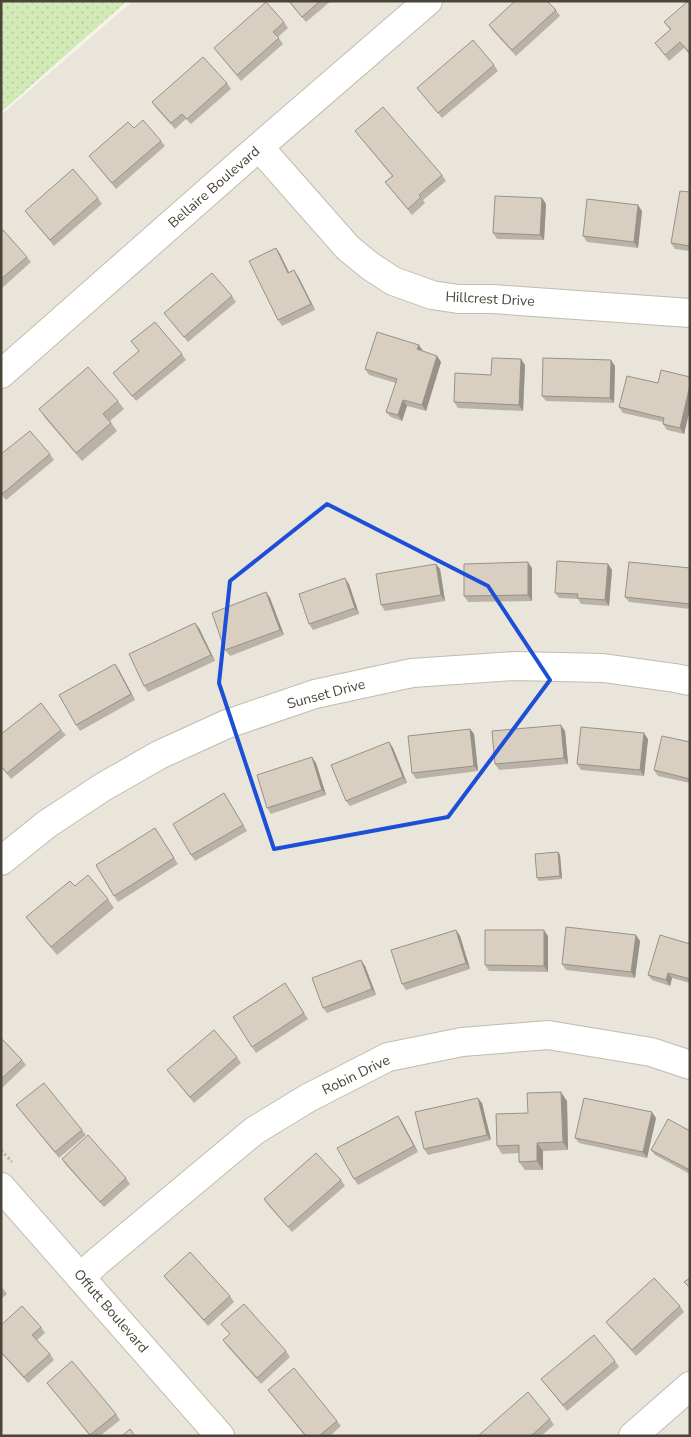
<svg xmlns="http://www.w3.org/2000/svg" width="691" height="1437" viewBox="0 0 691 1437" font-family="'Nunito Sans',sans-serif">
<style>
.residential{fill:#eae5da}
.grass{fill:url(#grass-dots)}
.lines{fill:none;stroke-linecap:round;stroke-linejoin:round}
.minor-casing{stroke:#c2bbae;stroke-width:30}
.path{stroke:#c4b79f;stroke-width:3;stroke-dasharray:2.5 2.5;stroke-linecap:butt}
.minor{stroke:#fff;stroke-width:28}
.wall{fill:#bab2a6}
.shaded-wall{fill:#979187}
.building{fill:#d8cfc1;stroke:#979187}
.marked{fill:none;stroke:#1d4ed8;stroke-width:4;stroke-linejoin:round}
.labels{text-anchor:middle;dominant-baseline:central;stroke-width:4.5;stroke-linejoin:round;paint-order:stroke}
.street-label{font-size:14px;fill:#4b4439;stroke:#fff}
</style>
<defs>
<pattern id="grass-dots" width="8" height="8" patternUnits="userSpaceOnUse" patternTransform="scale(1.25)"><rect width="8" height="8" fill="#d2eab5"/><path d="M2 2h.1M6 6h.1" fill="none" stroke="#b6ca9c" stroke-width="1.8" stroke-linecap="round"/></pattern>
</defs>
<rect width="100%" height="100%" fill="#f6f3ec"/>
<path class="residential" d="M133 1H690V1436H1V115Z"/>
<path class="grass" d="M1 1H127L1 112Z"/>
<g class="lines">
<defs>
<g id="minor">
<path d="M259 147 348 248 370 266 393 281 432 295 458 299H492L690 313"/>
<path d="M1 374 244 160 428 1"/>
<path d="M1 861 47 824 103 787 159 755 227 724 315 694 412 673 515 666 603 668 675 678 690 681"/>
<path d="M1 1187 220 1436"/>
<path d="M81 1277 97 1262 254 1131 308 1098 388 1057 462 1042 548 1035 651 1052 690 1065"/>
<path d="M633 1436 690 1386"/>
</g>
</defs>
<use href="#minor" class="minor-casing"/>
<path class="path" d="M1 1150 12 1162"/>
<use href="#minor" class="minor"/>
</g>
<g class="wall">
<path d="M288 1H331L306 22Z"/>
<path d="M690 4V55L684 48 669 61 655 43 670 30 664 22Z"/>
<path d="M556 10 560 16 516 56 493 31 489 25Z"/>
<path d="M284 22 288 28 278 37 283 44 241 81 214 48Z"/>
<path d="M494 65 498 71 442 118 417 88Z"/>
<path d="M227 83 231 89 191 124 186 119 175 129 156 108 152 102Z"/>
<path d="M355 131 442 175 446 181 423 200 425 203 412 215 385 182 392 176Z"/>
<path d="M161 141 165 146 116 189 89 156Z"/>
<path d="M690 192V251L675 249 671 243Z"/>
<path d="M98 198 102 204 54 246 25 211Z"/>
<path d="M542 198 546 204 544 240 497 239 493 233Z"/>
<path d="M642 211 638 248 587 242 583 236Z"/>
<path d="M1 231 27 257 31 262 1 289Z"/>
<path d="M276 248 280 254 289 272 298 276 315 310 282 326 278 320Z"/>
<path d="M232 296 236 302 188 342 164 313Z"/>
<path d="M131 341 182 354 186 360 136 401 113 373 139 351Z"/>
<path d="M422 351 437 356 441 362 426 411 407 406 402 421 391 417 386 412 396 383 369 375 365 369Z"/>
<path d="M525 365 523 411 458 408 454 402 491 375Z"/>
<path d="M615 366 614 403 546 401 542 396Z"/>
<path d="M690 377V409L684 434 667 430 663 424V422L623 413 619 407 658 383Z"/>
<path d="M118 401 124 409 110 421 117 431 82 461 45 418 39 409Z"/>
<path d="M1 454H50L54 460 6 500 1 494Z"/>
<path d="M436 564 440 569 445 601 385 611 381 605Z"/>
<path d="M608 564 612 570 609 606 581 604 578 599 559 598 555 593Z"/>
<path d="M532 568V601L468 602 464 596Z"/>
<path d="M690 568V609L629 602 625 597Z"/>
<path d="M349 584 359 614 313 630 309 624Z"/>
<path d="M266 592 270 598 284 635 230 656 225 650Z"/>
<path d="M199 628 215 661 148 692 144 686Z"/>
<path d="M119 670 135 700 80 731 76 725Z"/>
<path d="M470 729 474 734 478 771 416 779 412 773Z"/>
<path d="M61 730 66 735 11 779 1 767V734Z"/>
<path d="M565 731 568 764 499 770 495 764Z"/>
<path d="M648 739 644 776 581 770 577 764Z"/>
<path d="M389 742 393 748 407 783 350 806 346 801Z"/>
<path d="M690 742V783L658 776 654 770Z"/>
<path d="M316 763 326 795 271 814 267 808Z"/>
<path d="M224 793 247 831 195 861 191 855Z"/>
<path d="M155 828 178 864 118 902 114 896Z"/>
<path d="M558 852 560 855 562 879 539 881 537 878Z"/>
<path d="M75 886 108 899 114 908 57 955 32 925 26 917Z"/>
<path d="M456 930 460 936 470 969 406 990 402 984Z"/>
<path d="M548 936V972L489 971 485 965Z"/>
<path d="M640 941 635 978 566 970 562 964Z"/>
<path d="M690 944V983L672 978 670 986 652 980 648 975Z"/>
<path d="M365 966 376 995 327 1013 323 1008Z"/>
<path d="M285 983 308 1019 256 1053 233 1017Z"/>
<path d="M1 1038 22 1060 26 1065 2 1088Z"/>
<path d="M237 1057 241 1063 194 1103 167 1070Z"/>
<path d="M567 1101 568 1150 543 1151V1170H525L519 1162V1153L502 1154 497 1146 528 1113Z"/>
<path d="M482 1103 491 1140 428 1155 424 1149Z"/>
<path d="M16 1105 82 1130 86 1135 59 1158Z"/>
<path d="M398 1116 402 1122 418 1152 358 1185 354 1179Z"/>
<path d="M656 1118 647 1158 579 1143 575 1138Z"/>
<path d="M690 1131V1174L655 1155 651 1150Z"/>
<path d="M62 1159 126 1178 130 1184 104 1207 66 1165Z"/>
<path d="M341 1180 345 1186 292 1232 268 1205 264 1199Z"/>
<path d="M164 1276 230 1296 234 1302 208 1326 168 1281Z"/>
<path d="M1 1286 7 1294 1 1299Z"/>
<path d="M680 1306 684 1312 636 1356 610 1327 606 1322Z"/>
<path d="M221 1324 286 1351 290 1357 261 1384 227 1346 223 1340 230 1334Z"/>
<path d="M1 1325 41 1327 45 1333 37 1340 50 1354 54 1360 28 1383 1 1353Z"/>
<path d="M615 1361 619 1367 567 1411 541 1379Z"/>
<path d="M47 1383 116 1414 120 1420 100 1436H90Z"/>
<path d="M268 1390 337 1421 341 1426 330 1436H305Z"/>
<path d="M550 1419 554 1425 541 1436H477Z"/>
</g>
<g class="shaded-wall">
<path d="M542 198 546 204 544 240 540 235Z"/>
<path d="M638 205 642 211 638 248 634 242Z"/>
<path d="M276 248 280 254 292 279 288 273Z"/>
<path d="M294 270 298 276 315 310 311 304Z"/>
<path d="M419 345 423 351 421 355 417 349Z"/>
<path d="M437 356 441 362 426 411 422 405Z"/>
<path d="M521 359 525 365 523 411 519 405Z"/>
<path d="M611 360 615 366 614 403 610 398Z"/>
<path d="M690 385V409L684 434 680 428Z"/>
<path d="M403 400 407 406 402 421 398 415Z"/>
<path d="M528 562 532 568V601L528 595Z"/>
<path d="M436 564 440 569 445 601 441 595Z"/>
<path d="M608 564 612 570 609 606 605 600Z"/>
<path d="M345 578 349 584 359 614 355 608Z"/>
<path d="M266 592 270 598 284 635 280 630Z"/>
<path d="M195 623 199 628 215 661 211 655Z"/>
<path d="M115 664 119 670 135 700 131 694Z"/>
<path d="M561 725 565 731 568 764 564 758Z"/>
<path d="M470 729 474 734 478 771 474 766Z"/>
<path d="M644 733 648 739 644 776 640 770Z"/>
<path d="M389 742 393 748 407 783 403 777Z"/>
<path d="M312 757 316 763 326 795 322 790Z"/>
<path d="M558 852 560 855 562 879 560 876Z"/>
<path d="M456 930 460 936 470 969 466 963Z"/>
<path d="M544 930 548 936V972L544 966Z"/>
<path d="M636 935 640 941 635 978 631 972Z"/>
<path d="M361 960 365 966 376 995 372 989Z"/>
<path d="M668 973 672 978 670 986 666 980Z"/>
<path d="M561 1092 567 1101 568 1150 563 1142Z"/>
<path d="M478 1098 482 1103 491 1140 487 1135Z"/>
<path d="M652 1112 656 1118 647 1158 643 1152Z"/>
<path d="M398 1116 402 1122 418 1152 414 1146Z"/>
<path d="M537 1143 543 1151V1170L537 1161Z"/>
</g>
<g class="building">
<path d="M289 1H320L302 17Z"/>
<path d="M515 1H547L556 10 512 50 489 25Z"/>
<path d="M266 2 284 22 273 32 279 38 237 75 214 48Z"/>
<path d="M687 2 690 4V53L680 42 665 55 655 43 671 29 664 22Z"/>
<path d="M473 40 494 65 438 113 417 88Z"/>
<path d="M203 57 227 83 187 119 182 114 171 123 152 102Z"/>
<path d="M383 107 442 175 419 195 421 197 408 209 385 182 393 176 355 131Z"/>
<path d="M143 120 161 141 112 183 89 156 128 122 134 128Z"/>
<path d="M73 169 98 198 50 240 25 211Z"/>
<path d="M680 191 690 192V246L671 243Z"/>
<path d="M495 196 542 198 540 235 493 233Z"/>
<path d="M587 199 638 205 634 242 583 236Z"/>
<path d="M3 230 27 257 1 279V231Z"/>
<path d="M276 248 288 273 294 270 311 304 278 320 249 261Z"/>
<path d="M212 273 232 296 184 337 164 313Z"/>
<path d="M155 322 182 354 132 396 113 373 139 351 131 341Z"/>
<path d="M377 332 419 345 417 349 437 356 422 405 403 400 398 415 386 412 397 379 365 369Z"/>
<path d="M492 358 521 359 519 405 454 402 455 373 491 375Z"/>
<path d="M543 358 611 360 610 398 542 396Z"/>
<path d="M88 367 118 401 103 414 111 423 76 453 39 409Z"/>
<path d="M661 370 690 377V385L680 428 663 424 664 418 619 407 627 376 658 383Z"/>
<path d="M30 431 50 454 2 494 1 493V454Z"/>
<path d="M557 561 608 564 605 600 577 598 578 594 555 593Z"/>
<path d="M528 562V595L464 596V564Z"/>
<path d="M629 562 690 568V604L625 597Z"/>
<path d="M436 564 441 595 381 605 376 574Z"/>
<path d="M345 578 355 608 309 624 299 594Z"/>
<path d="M266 592 280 630 225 650 212 613Z"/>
<path d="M195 623 211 655 144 686 129 654Z"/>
<path d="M115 664 131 694 76 725 59 695Z"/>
<path d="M41 703 61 730 7 773 1 766V734Z"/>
<path d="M561 725 564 758 495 764 492 731Z"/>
<path d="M581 727 644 733 640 770 577 764Z"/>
<path d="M470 729 474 766 412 773 408 736Z"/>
<path d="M662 736 690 742V779L654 770Z"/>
<path d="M389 742 403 777 346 801 331 765Z"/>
<path d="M312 757 322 790 267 808 257 775Z"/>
<path d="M224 793 243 825 191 855 173 824Z"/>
<path d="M155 828 174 858 114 896 96 865Z"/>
<path d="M558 852 560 876 537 878 535 854Z"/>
<path d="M88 875 108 899 51 947 26 917 70 881 75 886Z"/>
<path d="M566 927 636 935 631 972 562 964Z"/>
<path d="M456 930 466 963 402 984 391 950Z"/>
<path d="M485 930H544V966L485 965Z"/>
<path d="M660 935 690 944V979L668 973 666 980 648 975Z"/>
<path d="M361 960 372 989 323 1008 312 978Z"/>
<path d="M285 983 304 1013 252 1047 233 1017Z"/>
<path d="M214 1030 237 1057 190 1097 167 1070Z"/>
<path d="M1 1038 22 1060 1 1079Z"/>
<path d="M44 1083 82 1130 55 1152 16 1105Z"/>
<path d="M561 1092 563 1142 537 1143V1161L519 1162V1145L497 1146 496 1114 528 1113 527 1093Z"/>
<path d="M478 1098 487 1135 424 1149 415 1112Z"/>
<path d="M584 1098 652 1112 643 1152 575 1138Z"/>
<path d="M398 1116 414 1146 354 1179 337 1148Z"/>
<path d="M668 1119 690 1131V1170L651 1150Z"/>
<path d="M88 1135 126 1178 100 1202 62 1159Z"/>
<path d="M316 1153 341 1180 288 1227 264 1199Z"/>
<path d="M190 1252 230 1296 204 1320 164 1276Z"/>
<path d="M654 1278 680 1306 632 1350 606 1322Z"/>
<path d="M690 1278V1288L684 1282Z"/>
<path d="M244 1304 286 1351 257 1378 223 1340 230 1334 221 1324Z"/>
<path d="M22 1306 41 1327 32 1335 50 1354 24 1377 1 1352V1325Z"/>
<path d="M594 1335 615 1361 563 1405 541 1379Z"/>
<path d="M72 1361 116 1414 90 1435 47 1383Z"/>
<path d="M294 1368 337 1421 319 1436H306L268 1390Z"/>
<path d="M528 1392 550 1419 531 1436H478Z"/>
<path d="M130 1429 135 1436H122Z"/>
</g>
<path class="marked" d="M327 504 488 586 550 680 448 817 274 849 219 683 230 581Z"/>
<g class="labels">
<g class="street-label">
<text transform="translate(214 187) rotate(-41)">Bellaire Boulevard</text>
<text transform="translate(490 299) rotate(3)">Hillcrest Drive</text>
<text transform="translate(326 694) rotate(-15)">Sunset Drive</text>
<text transform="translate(356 1075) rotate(-26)">Robin Drive</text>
<text transform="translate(111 1311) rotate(49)">Offutt Boulevard</text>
</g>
</g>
<rect width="691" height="1437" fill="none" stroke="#4b4439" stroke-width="5"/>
</svg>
